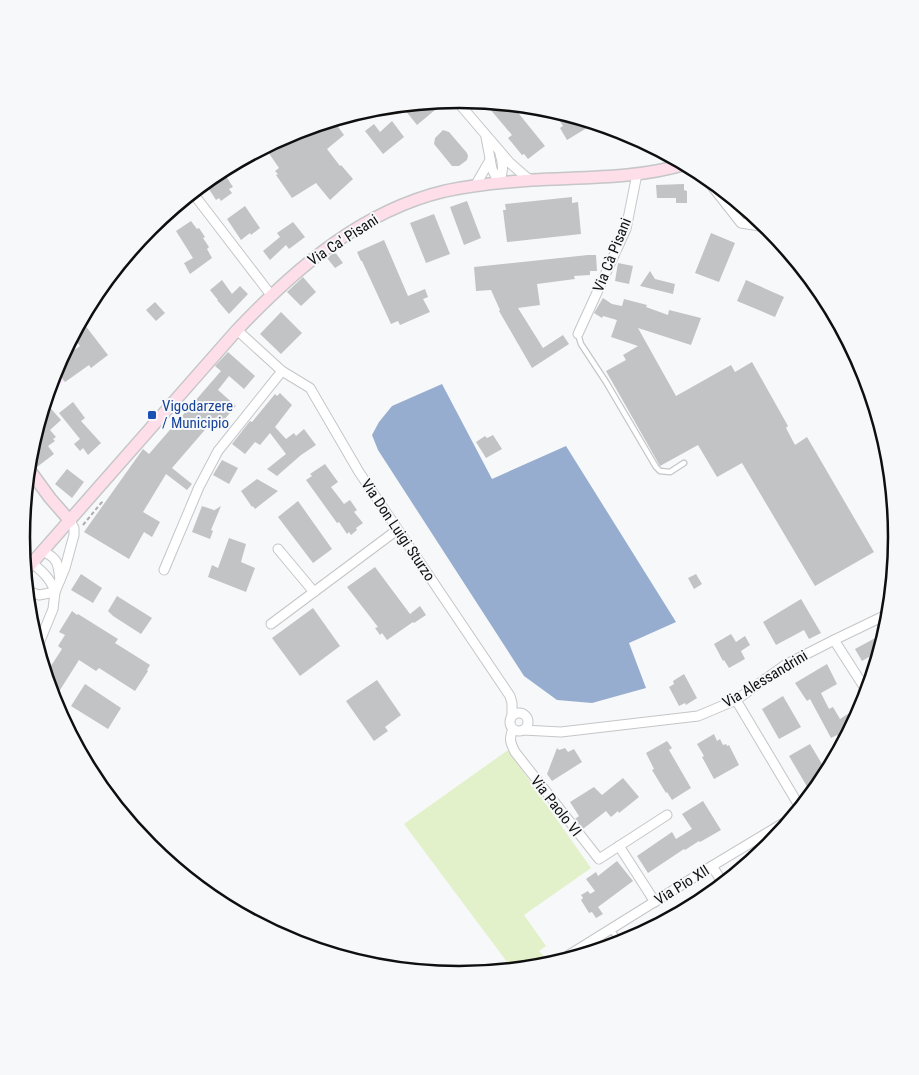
<svg xmlns="http://www.w3.org/2000/svg" width="919" height="1075" viewBox="0 0 919 1075" font-family="'Roboto Condensed',sans-serif">
<style>
.education{fill:#f8e8fb}
.green{fill:#e2f1c9}
.water{fill:#96adcf}
.building{fill:#c2c3c4}
.lines{fill:none;stroke-linecap:round;stroke-linejoin:round}
.lane-casing{stroke:#c5c6c8;stroke-width:7}
.street-casing{stroke:#c5c6c8;stroke-width:11}
.secondary-casing{stroke:#c5c6c8;stroke-width:14}
.path{stroke:#acadae;stroke-width:2;stroke-dasharray:4 2.5;stroke-linecap:butt}
.lane{stroke:#fff;stroke-width:4.5}
.street{stroke:#fff;stroke-width:9}
.secondary{stroke:#fedee8;stroke-width:11}
.transit-dot{fill:#1a4fb4;stroke:#f7f8fa;stroke-width:2}
.labels{text-anchor:middle;dominant-baseline:central;stroke-width:4;stroke-linejoin:round;paint-order:stroke}
.street-label{font-size:15px;fill:#0f0f0f;stroke:#f7f8fa}
.transit-label{font-size:15px;fill:#164399;stroke:#f7f8fa;text-anchor:start}
.rim{fill:none;stroke:#0f0f0f;stroke-width:2.5}
</style>
<rect width="100%" height="100%" fill="#f7f8fa"/>
<path class="education" d="M66 349 81 371 65 382 64 381 48 393 55 370Z"/>
<path class="green" d="M508 750 591 868 524 915 546 946 539 951 546 959 527 969 513 970 404 824Z"/>
<path class="water" d="M442 384 492 479 566 446 676 622 629 643 646 688 592 703 557 700 524 676 378 450 372 435 379 422 392 406Z"/>
<g class="building">
<path d="M428 102 435 110 417 125 405 110 412 104Z"/>
<path d="M484 102 511 104 545 146 528 159 524 154 522 155 508 138 512 135Z"/>
<path d="M553 110 595 123 567 140 560 128 563 126Z"/>
<path d="M333 120 344 135 327 149 340 166 341 165 353 179 330 200 316 183 292 198 276 175 278 174 275 171 279 168 266 149 292 132Z"/>
<path d="M392 121 404 137 383 154 365 131 374 124 380 132Z"/>
<path d="M443 130 449 132 467 153 468 156 467 160 459 166H452L434 144 435 138Z"/>
<path d="M222 170 233 187 229 189 232 193 221 201 219 198 216 200 205 183Z"/>
<path d="M684 184V190L687 191V203H676V198H657L656 185Z"/>
<path d="M572 197V203L578 202 581 234 507 242 503 210H506L505 204Z"/>
<path d="M733 198 748 210 752 214 747 218 744 217 731 200Z"/>
<path d="M467 201 481 238 464 245 450 207Z"/>
<path d="M245 206 260 228 251 235 250 233 241 240 227 219Z"/>
<path d="M434 214 450 254 426 263 410 223Z"/>
<path d="M191 221 197 229 199 228 205 237 203 238 209 247 207 249 212 258 190 274 184 263 193 258 176 231Z"/>
<path d="M293 222 305 237 289 249 286 245 270 260 263 251 280 237 277 233Z"/>
<path d="M711 233 735 243 719 282 695 273Z"/>
<path d="M384 240 408 296 425 289 428 297 423 299 430 312 400 325 398 321 391 324 362 261H361L357 252Z"/>
<path d="M335 252 343 263 335 268 327 258Z"/>
<path d="M588 255H596L597 271H590V275L574 276 575 279 537 284 540 305 518 308 543 348 563 335 569 344 532 368 499 311 500 310 491 290 476 291 474 267Z"/>
<path d="M618 263 633 266 629 284 615 281Z"/>
<path d="M650 271 655 279 675 284 673 294 640 286Z"/>
<path d="M303 277 316 292 301 306 287 292Z"/>
<path d="M222 280 232 294 240 286 248 294 229 314 217 300H218L210 290Z"/>
<path d="M746 280 784 297 775 317 737 301Z"/>
<path d="M603 298 612 304 622 306 624 299 647 305 646 307 668 315 669 310 701 318 691 345 638 328 676 396 731 365 735 372 752 362 788 426 786 428 795 445 807 437 874 552 815 586 742 463 717 477 698 445 660 466 606 371 626 360 623 355 638 346 611 337 617 320 603 316 602 318 594 313Z"/>
<path d="M155 302 165 313 156 321 146 310Z"/>
<path d="M281 312 302 333 281 354 260 334Z"/>
<path d="M81 320 108 355 91 368 89 365 65 382 55 369 59 361 80 346 72 336Z"/>
<path d="M228 352 255 376 244 389 229 376 218 390 236 406 222 422 216 417 172 468 192 484 187 490 166 474 143 512 160 522 152 537 144 532 129 559 84 532 143 449 149 454 221 371 215 366Z"/>
<path d="M280 393 292 405 275 427 286 439 294 433 296 436 304 429 316 445 301 455 277 476 267 469 286 454 270 433 260 445 255 442 245 454 232 444 250 421 252 422 275 394 277 396Z"/>
<path d="M45 402 61 420 50 430 56 437 53 439 55 441 48 446 54 454 37 467 34 463 29 461 30 452 33 442 41 435 36 429Z"/>
<path d="M73 402 85 418 81 421 101 443 88 455 83 448 80 451 74 444 80 439 59 413Z"/>
<path d="M493 435 502 449 486 458 476 442 485 436 487 438Z"/>
<path d="M222 460 238 468 229 484 213 475Z"/>
<path d="M325 464 338 482 331 487 344 504 350 500 357 510 354 512 363 523 356 528 357 530 351 535 349 532 347 534 339 522 337 523 306 480 312 476 310 474Z"/>
<path d="M67 469 84 482 72 498 55 484Z"/>
<path d="M257 479 278 491 255 509 253 506 252 507 241 491Z"/>
<path d="M298 501 332 549 313 563 278 517Z"/>
<path d="M202 506 214 510 213 511 221 506 211 530 213 531 210 539 192 532Z"/>
<path d="M229 538 246 544 241 562 255 568 246 592 208 577 212 565 218 568Z"/>
<path d="M375 567 410 614 420 606 426 615 414 623 413 622 387 640 382 633 380 635 375 628 378 627 347 587Z"/>
<path d="M81 574 102 588 93 603 71 590Z"/>
<path d="M696 574 702 584 694 589 688 578Z"/>
<path d="M117 596 152 618 141 634 113 616 108 611Z"/>
<path d="M801 599 821 633 809 639 804 630 776 645 763 622Z"/>
<path d="M313 608 340 646 300 676 272 638Z"/>
<path d="M72 611 77 615 78 614 118 639 115 643 150 665 147 670 148 671 135 691 99 668 96 671 79 660 53 701 45 675 62 649 58 646 65 635 59 632Z"/>
<path d="M731 634 736 642 745 636 750 645 741 651 745 659 729 668 724 660 723 661 714 644Z"/>
<path d="M877 637 882 646 881 650 862 661 855 649Z"/>
<path d="M827 664 837 684 821 693 829 709 833 707 840 719 851 712 856 721 843 746 837 735 831 738 810 699 807 701 795 683Z"/>
<path d="M684 674 697 698 686 705 685 703 679 706 669 687 674 684 673 681Z"/>
<path d="M377 680 401 715 385 727 388 731 374 741 346 701Z"/>
<path d="M85 684 121 708 108 729 71 706Z"/>
<path d="M783 696 801 727 779 739 762 709Z"/>
<path d="M714 734 717 741 720 739 723 745 726 744 727 746 729 745 739 765 714 779 702 757 704 756 697 744Z"/>
<path d="M667 741 672 748 669 750 691 788 672 800 667 792 666 793 652 770 654 769 646 753Z"/>
<path d="M810 744 828 774 824 781 812 795 789 756Z"/>
<path d="M557 748 559 750 565 748 568 752 574 749 582 762 552 781 547 774Z"/>
<path d="M623 778 639 797 619 813 618 811 611 817 606 811 583 829 575 819 579 816 570 802 594 787 602 795Z"/>
<path d="M703 801 721 830 700 842 699 841 685 850 684 849 648 873 637 856 672 832 676 839 692 829 682 814Z"/>
<path d="M617 861 633 881 598 907 603 914 596 918 592 912 589 913 581 900 583 898 581 895 588 891 590 894 595 891 586 879 596 872 598 876Z"/>
</g>
<g class="lines">
<defs>
<g id="lane">
<path d="M578 334 581 344 606 382 656 467 660 471 670 472 684 463"/>
<path d="M77 747 86 754 82 757"/>
<path d="M611 929 621 944"/>
</g>
<g id="street">
<path d="M456 100 510 163 526 177 532 180"/>
<path d="M486 137 492 169 499 183"/>
<path d="M701 172 741 223 766 227 767 226"/>
<path d="M499 183C503 172 504 165 500 154"/>
<path d="M475 186 490 160"/>
<path d="M192 192 271 295"/>
<path d="M237 330 282 371 310 388 359 472 510 696 512 703V715"/>
<path d="M578 334 626 229 637 174"/>
<path d="M278 549 314 592"/>
<path d="M42 551C58 558 58 563 60 580"/>
<path d="M32 563C42 571 51 579 55 592"/>
<path d="M164 570 199 487 218 451 282 371"/>
<path d="M27 591 39 595 55 592"/>
<path d="M271 624 397 530"/>
<path d="M834 640 868 693"/>
<path d="M37 648 53 609 55 592 65 568 74 535V528L70 521"/>
<path d="M736 700 801 809"/>
<circle cx="519" cy="722" r="9"/>
<path d="M513 729C509 739 510 742 515 752L599 859 667 815"/>
<path d="M523 730 561 732 698 716 736 700 785 665 834 640 890 613"/>
<path d="M619 846 655 902"/>
<path d="M712 866 724 885"/>
<path d="M569 955 712 866 795 816"/>
</g>
<g id="secondary">
<path d="M28 468 50 498 70 521"/>
<path d="M25 571 237 330C295 269 361 211 445 191 473 185 503 182 532 180 583 177 636 179 686 164"/>
</g>
</defs>
<use href="#lane" class="lane-casing"/>
<use href="#street" class="street-casing"/>
<use href="#secondary" class="secondary-casing"/>
<path class="path" d="M83 525 102 502V501"/>
<use href="#lane" class="lane"/>
<use href="#street" class="street"/>
<use href="#secondary" class="secondary"/>
</g>
<rect class="transit-dot" x="147" y="410" width="10" height="10" rx="2.5"/>
<g class="labels">
<g class="street-label">
<text transform="translate(343 240) rotate(-33)">Via Ca' Pisani</text>
<text transform="translate(612 255) rotate(-68)">Via Cà Pisani</text>
<text transform="translate(398 530) rotate(56)">Via Don Luigi Sturzo</text>
<text transform="translate(765 679) rotate(-31)">Via Alessandrini</text>
<text transform="translate(556 806) rotate(52)">Via Paolo VI</text>
<text transform="translate(682 885) rotate(-32)">Via Pio XII</text>
</g>
<g class="transit-label">
<text x="162" y="406">Vigodarzere<tspan x="162" dy="17">/ Municipio</tspan></text>
</g>
</g>
<path d="M0 0H919V1075H0ZM30 537a429 429 0 1 1 858 0a429 429 0 1 1-858 0Z" fill="#f7f8fa" fill-rule="evenodd"/>
<path class="rim" d="M30 537a429 429 0 1 1 858 0a429 429 0 1 1-858 0Z"/>
</svg>
